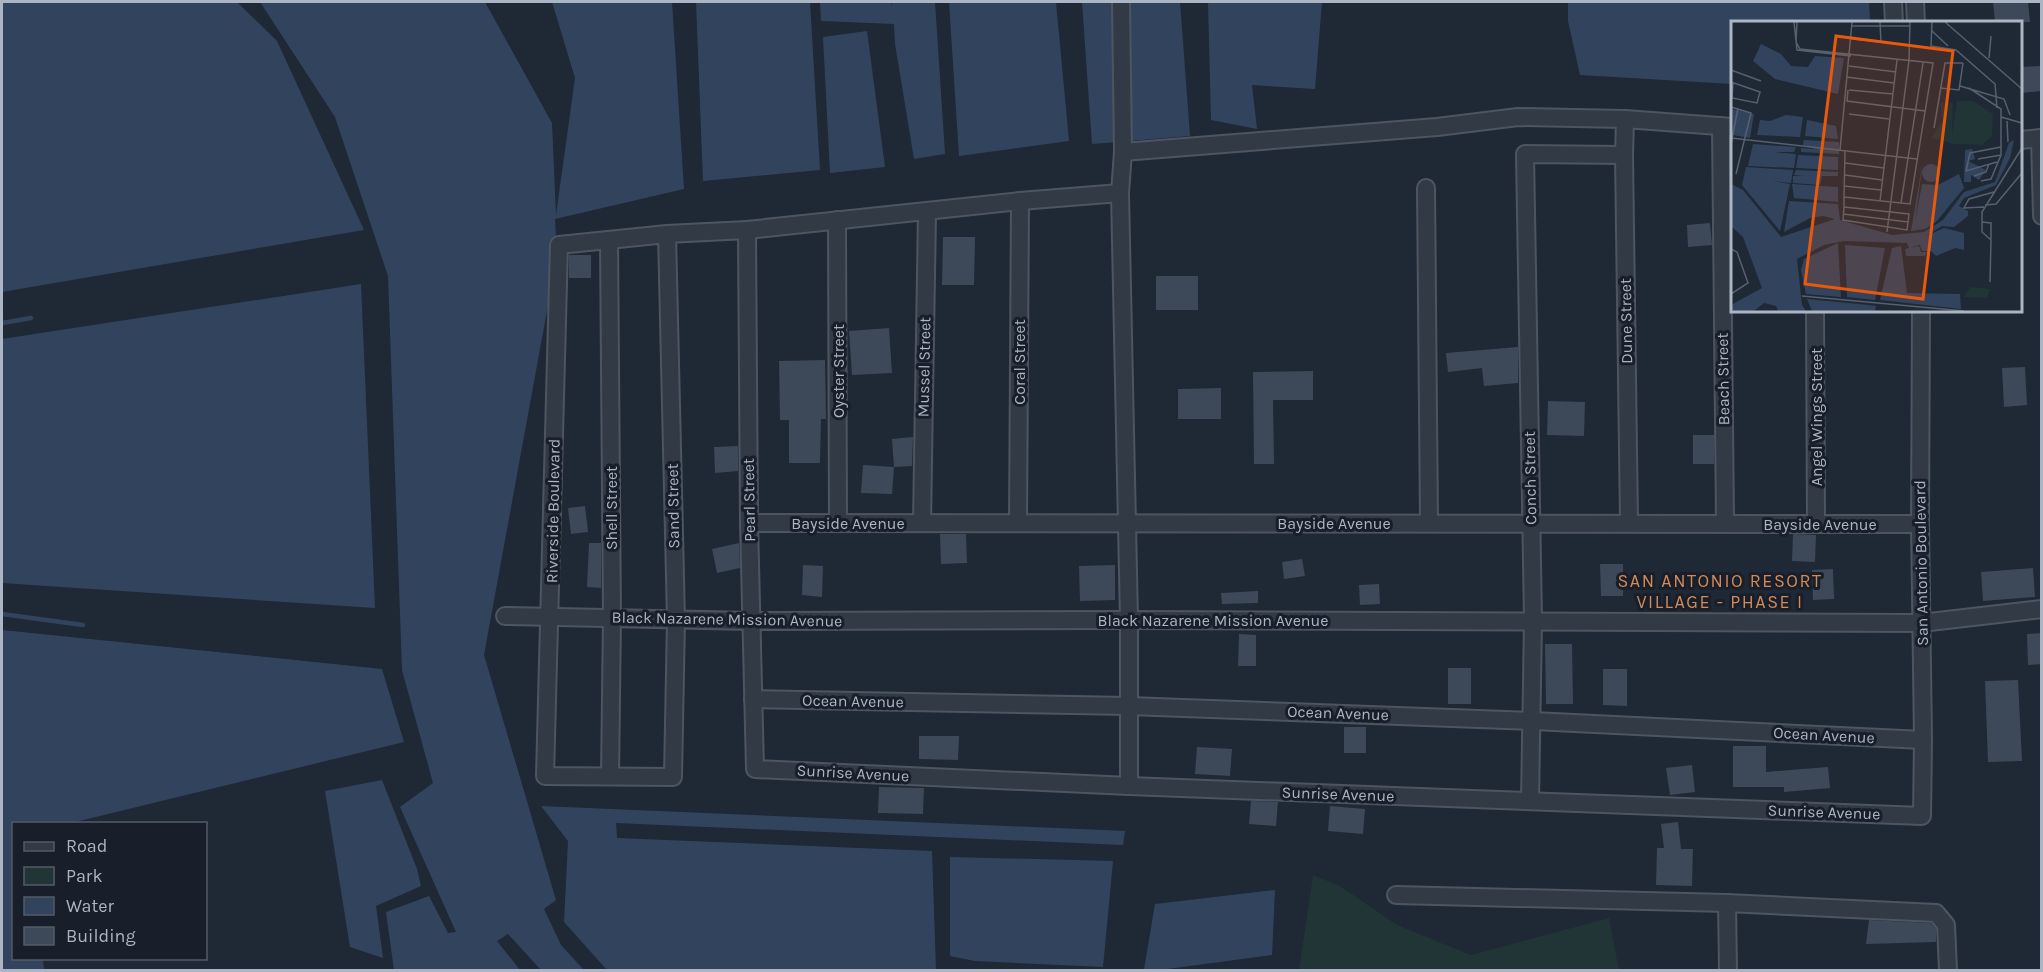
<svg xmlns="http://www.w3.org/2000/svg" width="2043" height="972" viewBox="0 0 2043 972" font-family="Karla,sans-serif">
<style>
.green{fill:#213436}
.water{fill:#32445d}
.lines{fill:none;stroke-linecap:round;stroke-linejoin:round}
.stream{stroke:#32445d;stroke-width:4.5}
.building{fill:#3d4958}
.minor-casing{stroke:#4d5561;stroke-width:20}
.minor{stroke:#323a46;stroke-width:16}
.labels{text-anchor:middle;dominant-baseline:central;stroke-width:6;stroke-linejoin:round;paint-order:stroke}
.street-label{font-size:16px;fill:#acb5c3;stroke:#181f2a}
.neighbourhood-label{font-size:18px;letter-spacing:1.5px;fill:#d28b58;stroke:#181f2a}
.inset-road{fill:none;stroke:#57606e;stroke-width:1.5}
.view{fill:#e8590c;fill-opacity:0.15;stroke:#e8590c;stroke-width:3}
.inset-edge{fill:none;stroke:#acb5c3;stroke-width:3}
</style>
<rect width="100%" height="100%" fill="#1f2835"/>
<path class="green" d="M1313 875 1340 886 1397 925 1471 955 1609 918 1619 970H1299Z"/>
<g class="water">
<path d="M2 2H237L277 41 364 230 2 292Z"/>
<path d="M260 2H485L552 123 556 215 575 78 552 2H672L684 189 555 219 557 256 484 655 556 900 544 909 561 945 584 970H541L508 934 497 941 520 970H394L386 912 429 896 448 933 456 932 400 807 433 783 402 670 388 276 335 117Z"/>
<path d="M696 2H810L820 170 703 181Z"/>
<path d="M820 2H891L892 7V2H935L945 154 914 159 895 44 894 24 821 21Z"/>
<path d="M949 2H1056L1069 141 959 156Z"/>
<path d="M1082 2H1180L1190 136 1092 144Z"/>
<path d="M1208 2H1322L1315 89 1252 85 1257 129 1211 120Z"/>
<path d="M1568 2H1869L1870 22H1732V84L1580 75 1568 21Z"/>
<path d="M867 31 885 167 830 173 823 37Z"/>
<path d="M361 284 375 608 2 583V339Z"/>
<path d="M2 630 382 669 404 742 71 823 14 824V958L43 959 44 970H2Z"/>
<path d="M382 780 417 869 421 886 376 906 383 958 350 947 325 791Z"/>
<path d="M541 806 1125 831 1123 845 616 823 617 838 932 851 936 970H607L564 922 568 841Z"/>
<path d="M950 857 1113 861 1103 967 975 961 950 956Z"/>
<path d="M1275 890 1272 955 1160 970H1144L1155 904Z"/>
</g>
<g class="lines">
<g class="stream">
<path d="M2 323 31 318"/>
<path d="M2 614 83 625"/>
</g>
</g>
<g class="building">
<path d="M1993 2H2028L2030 22H1995Z"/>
<path d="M2040 66 2042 91 2020 93V67Z"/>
<path d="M1710 223 1712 245 1688 247 1687 225Z"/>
<path d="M943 237H975L974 285H942Z"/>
<rect x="569" y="255" width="22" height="23"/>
<rect x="1156" y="276" width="42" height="34"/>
<path d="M889 328 892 373 852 375 849 331Z"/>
<path d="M1518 347V383L1484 386 1482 368 1448 372 1446 353Z"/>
<path d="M825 360 826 419H821L820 463H789V420H780L779 361Z"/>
<path d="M2025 367 2027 405 2004 407 2002 368Z"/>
<path d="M1313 371V400H1273L1274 464H1254L1253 372Z"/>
<path d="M1221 388V419H1178V389Z"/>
<path d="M1548 401 1585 402 1584 436 1547 435Z"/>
<rect x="1693" y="435" width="21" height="29"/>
<path d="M913 437 912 466 894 467 892 439Z"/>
<path d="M738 446V471L715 473 714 447Z"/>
<path d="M863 465 894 467 892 494 861 493Z"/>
<path d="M585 506 588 532 571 534 568 508Z"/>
<path d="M940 534H966L967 563 941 564Z"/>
<path d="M1793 534 1816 535 1815 562 1792 561Z"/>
<path d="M589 543H601V588L587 587Z"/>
<path d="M739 543 740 568 717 573 712 549Z"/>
<path d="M1302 559 1305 576 1284 579 1282 562Z"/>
<path d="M1600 564H1623V596H1601Z"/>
<path d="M803 565 823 566 822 597 802 595Z"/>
<path d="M1115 565V600L1080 601 1079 566Z"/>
<path d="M2033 568 2035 597 1983 601 1981 572Z"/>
<path d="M1833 569 1834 599 1813 600 1812 570Z"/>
<path d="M1379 584 1380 604 1360 605 1359 585Z"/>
<path d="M1258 591V603L1222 604 1221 593Z"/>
<path d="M2042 633V664L2028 665 2027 634Z"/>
<path d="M1239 634 1256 635V666H1238Z"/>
<path d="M1545 644H1572L1573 704H1546Z"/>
<rect x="1448" y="668" width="23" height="36"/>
<path d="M1603 669H1627V706L1603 705Z"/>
<path d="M2018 680 2022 761 1988 762 1985 681Z"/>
<rect x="1344" y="727" width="22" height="26"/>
<path d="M919 736H959L958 760 919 759Z"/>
<path d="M1733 746H1766V772L1828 767 1830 788 1784 792V787H1733Z"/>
<path d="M1197 747 1232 749 1230 776 1195 774Z"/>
<path d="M1692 765 1695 792 1670 795 1666 768Z"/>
<path d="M879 787 924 788 923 814 878 813Z"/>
<path d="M1251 801 1278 802 1276 826 1249 824Z"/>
<path d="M1330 806 1365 809 1363 834 1328 831Z"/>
<path d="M1678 822 1681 849H1693L1692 886 1656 885 1657 848H1664L1661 824Z"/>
<path d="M1869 920 1931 923 1936 929V942L1866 944Z"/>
</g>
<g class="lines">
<defs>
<g id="minor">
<path d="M1121 2 1123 152 1120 193 1129 620V786"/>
<path d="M1893 2 1894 22"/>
<path d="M1915 2 1916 22"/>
<path d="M1625 119 1624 155 1629 523"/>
<path d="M1721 126 1725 523"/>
<path d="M2040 138 2042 216"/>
<path d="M2020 140 2042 138"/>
<path d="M1123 152 1437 127 1518 117 1625 119 1732 127"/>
<path d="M1426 188 1429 523"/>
<path d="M837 220 838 523"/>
<path d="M747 230 749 523 755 769 1129 786 1922 816 1923 740 1920 524 1921 310"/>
<path d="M667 234 676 620 673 777 545 776 559 245 667 234 747 230 1020 201 1120 193"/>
<path d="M609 240 612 618 610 776"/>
<path d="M1815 310 1816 523"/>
<path d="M749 523 1920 524"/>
<path d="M922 523 927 212"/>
<path d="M1018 523 1020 201"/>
<path d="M505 616 752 621 1129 620 1921 623 2042 609"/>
<path d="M753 699 1129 706 1533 721 1923 740"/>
<path d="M1530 801 1533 621 1525 154 1624 155"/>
<path d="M1396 895 1727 903 1936 913 1946 925 1948 970"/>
<path d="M1727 903 1728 970"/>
</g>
</defs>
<use href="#minor" class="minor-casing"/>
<use href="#minor" class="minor"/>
</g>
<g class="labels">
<g class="street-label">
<text transform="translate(1626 321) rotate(-91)">Dune Street</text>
<text transform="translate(1019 362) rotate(-90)">Coral Street</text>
<text transform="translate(924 367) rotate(-89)">Mussel Street</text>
<text transform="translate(838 371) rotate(-90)">Oyster Street</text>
<text transform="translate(1723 379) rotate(-91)">Beach Street</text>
<text transform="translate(1816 417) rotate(-90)">Angel Wings Street</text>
<text transform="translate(1530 478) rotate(-91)">Conch Street</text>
<text transform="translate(749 500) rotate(-91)">Pearl Street</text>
<text transform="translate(673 506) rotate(-91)">Sand Street</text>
<text transform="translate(611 508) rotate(-90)">Shell Street</text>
<text transform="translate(553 511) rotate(-89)">Riverside Boulevard</text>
<text x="848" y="523">Bayside Avenue</text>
<text x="1334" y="523">Bayside Avenue</text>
<text x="1820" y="524">Bayside Avenue</text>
<text transform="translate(1921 563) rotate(-91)">San Antonio Boulevard</text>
<text transform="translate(727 619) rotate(1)">Black Nazarene Mission Avenue</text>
<text x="1213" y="620">Black Nazarene Mission Avenue</text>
<text transform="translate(853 701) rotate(1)">Ocean Avenue</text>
<text transform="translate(1338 713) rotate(2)">Ocean Avenue</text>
<text transform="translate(1824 735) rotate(3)">Ocean Avenue</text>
<text transform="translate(853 773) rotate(3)">Sunrise Avenue</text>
<text transform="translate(1338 794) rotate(2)">Sunrise Avenue</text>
<text transform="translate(1824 812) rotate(2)">Sunrise Avenue</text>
</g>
<g class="neighbourhood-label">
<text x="1720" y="581">SAN ANTONIO RESORT<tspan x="1720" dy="21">VILLAGE - PHASE I</tspan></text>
</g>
</g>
<g transform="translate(1731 21)">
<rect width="291" height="291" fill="#1f2835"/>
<path d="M226 80H242L262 93 261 115 251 124 223 123 200 117 212 99 209 82 222 81 221 114ZM239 266 259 268 256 277 233 276Z" fill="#213436"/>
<path d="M30 23 50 33 60 45 77 46 84 35 113 37 107 73 44 58 22 40ZM1 88 23 93 19 117 2 114ZM55 94 72 96 69 116 26 114 29 99 39 100ZM76 99 105 105 107 118 74 115ZM73 119 108 121V133L70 131V127L84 128 72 124ZM283 119 279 137 265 164 233 177 228 185 237 190V195L223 206 211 205 195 215 213 207 233 212V229L224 227 205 235 200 230H191L189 224 194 222 179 227 188 225 190 231H196L194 235H175L174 228 178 227 176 222 113 220 93 224 66 238 71 284 75 290H47L45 285 33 282 23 290H0V284L31 267 12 216 0 205V163L12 169 50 216 104 198 92 195 79 197 53 211 58 180 107 183 109 199 161 214 193 211 212 199 233 171 264 161 278 122ZM22 123 65 126 63 131H42L65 133 63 147 17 145ZM241 128 244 138 237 140 255 149 248 159 240 154V161H233L234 129ZM67 134 107 136V149L65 147ZM192 139 184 201 191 163 207 164 228 153 233 167 205 201 194 208 180 210ZM191 152a9 9 0 1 1 18 0a9 9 0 1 1-18 0ZM15 146 62 149 60 162 41 160 59 163 49 210 11 164ZM65 149 107 151V155H91L89 164 62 162V155H73L63 154ZM61 163 107 166V181L63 177ZM107 222 110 276 75 273 70 249 73 238ZM114 224 154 227 144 279 116 276ZM170 225 176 272 229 273 230 288 149 279 161 227ZM76 278 128 283 145 285 144 290H81Z" fill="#32445d"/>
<path class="inset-road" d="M63 1 66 29 120 35M66 1 65 21 69 28 202 42 179 183 113 176M149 1 150 21M201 1 200 25 225 29 264 63 266 87M214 1 291 68M121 5H179M201 10 217 25M121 18 178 24M258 37 260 15M118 45 165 51M0 49 30 60M115 56 163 62M0 61 29 71 26 82 1 77 2 62M229 65 273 78 279 94M209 67 228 69 232 42M238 67 270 88V134L260 158 250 160M117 69 116 80 194 90M118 69 162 73M0 86 20 92 5 153M118 93 158 98M270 96 291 102M276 100 277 121M203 107 214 42H232M0 117 186 138M0 123 7 87M109 129 121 1M247 138 270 134M266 141 235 150 239 132 270 126M114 142 153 147M114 154 151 159M243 155 255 151 258 143M113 165 150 169M149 180 166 39M170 182 192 42M254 184 265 183 291 152M113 186 178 193 176 209 112 199 113 186V176L114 130M253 186 233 187 238 178 263 171M112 193 177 201M251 201 260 202V218M156 211 178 39 179 1M0 228 6 231 17 262 0 273M259 261 260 219 251 211V191L291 127M71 275 233 290"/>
<path class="view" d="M105 15 222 30 192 278 74 263Z"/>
<rect width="291" height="291" class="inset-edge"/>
</g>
<rect width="2043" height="972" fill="none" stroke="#acb5c3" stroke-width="6"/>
<rect x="12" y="822" width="195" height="138" fill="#181f2a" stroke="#535b67" stroke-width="1.5"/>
<rect x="24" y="842" width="30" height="9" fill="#323a46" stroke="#535b67" stroke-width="1.5"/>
<text x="66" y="852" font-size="18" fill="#acb5c3">Road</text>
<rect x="24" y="867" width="30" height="18" fill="#213436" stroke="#535b67" stroke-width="1.5"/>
<text x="66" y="882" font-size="18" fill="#acb5c3">Park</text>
<rect x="24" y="897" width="30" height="18" fill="#32445d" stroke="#535b67" stroke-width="1.5"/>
<text x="66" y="912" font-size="18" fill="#acb5c3">Water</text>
<rect x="24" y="927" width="30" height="18" fill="#3d4958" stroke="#535b67" stroke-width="1.5"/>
<text x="66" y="942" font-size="18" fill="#acb5c3">Building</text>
</svg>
